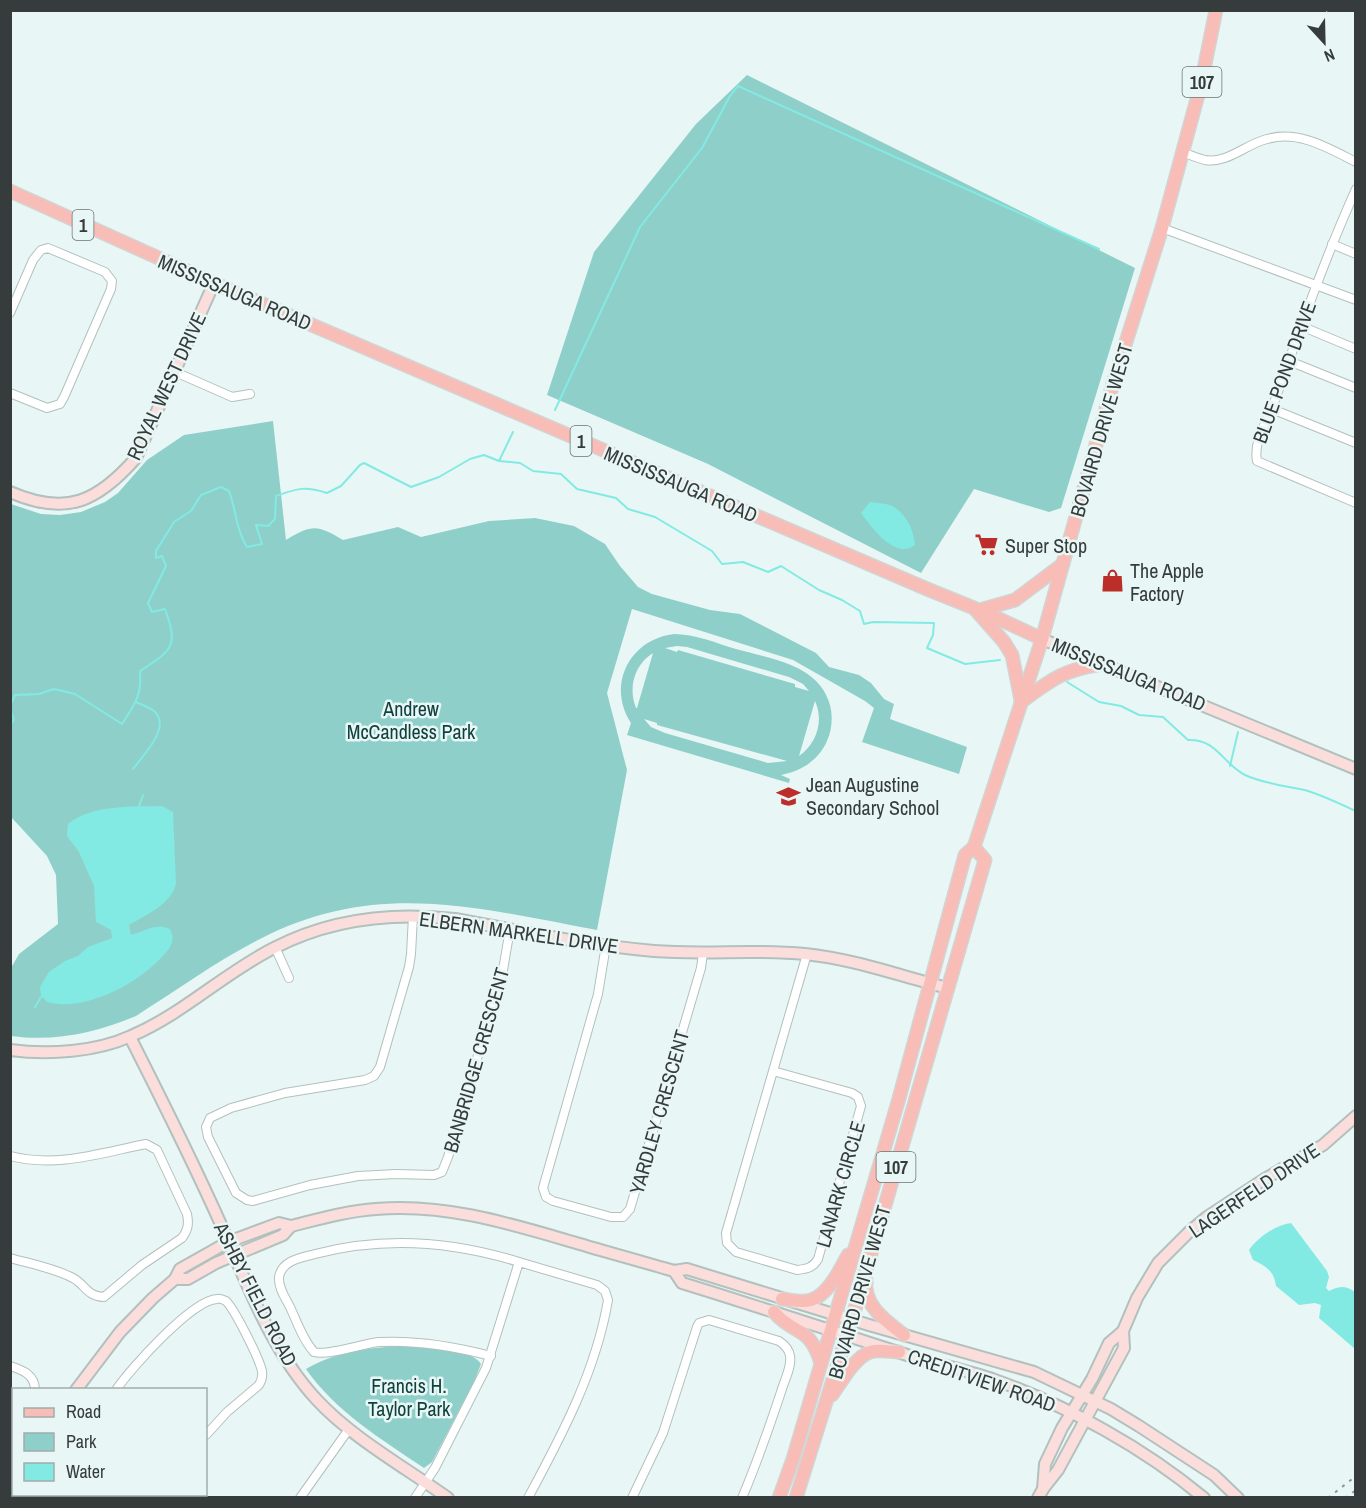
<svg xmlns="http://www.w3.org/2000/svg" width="1366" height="1508" viewBox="0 0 1366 1508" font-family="'Archivo Narrow',sans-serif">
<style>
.green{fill:#8fcfca;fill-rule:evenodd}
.water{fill:#82eae3}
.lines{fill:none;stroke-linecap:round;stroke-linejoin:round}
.stream{stroke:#82eae3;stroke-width:2}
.street-casing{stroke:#b2c0be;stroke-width:10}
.secondary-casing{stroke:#b2c0be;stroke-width:14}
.primary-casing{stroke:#d3d4d4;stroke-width:15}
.street{stroke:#fff;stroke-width:8}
.secondary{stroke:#fbdedb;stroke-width:10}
.primary{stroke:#f7bdb6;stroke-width:12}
.rail{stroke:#8a9493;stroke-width:2;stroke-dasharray:3 6;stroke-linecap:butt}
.labels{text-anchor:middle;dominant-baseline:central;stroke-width:5;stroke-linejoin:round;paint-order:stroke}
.shield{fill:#e8f7f5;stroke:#6b7473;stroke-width:1.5}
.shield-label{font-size:18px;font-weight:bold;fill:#363c3b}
.street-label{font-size:20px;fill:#363c3b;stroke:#e8f7f5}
.poi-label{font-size:20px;fill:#363c3b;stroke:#e8f7f5;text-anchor:start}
.park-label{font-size:20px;fill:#10413f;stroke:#e8f7f5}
</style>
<rect width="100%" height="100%" fill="#e8f7f5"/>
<g class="green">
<path d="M747 75 1135 268 1061 508 1049 512 974 489 921 573 708 464 547 395 594 252 696 124Z"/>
<path d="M273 421 286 540C313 524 317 525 343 540L398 527 421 537 489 521 535 518 574 526 605 544 620 566 638 587 652 594 710 610 740 614 816 653 829 667 859 675 871 683 884 699 894 704 890 719 967 747 959 774 862 742 874 708 865 701 793 660 632 609 607 693 627 770 597 930C477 908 376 879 260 939 217 961 177 990 136 1016 96 1033 54 1042 11 1036V968L19 954 58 924 56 875 47 856 11 817V504L41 514 60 515 81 512 105 502 118 493 147 460 184 435Z"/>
<path d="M674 634C695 634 716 643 736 649 771 659 819 664 830 705 833 717 832 730 827 741 818 761 801 771 781 775L790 779 789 783 627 735 631 723C606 685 630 639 674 634ZM677 646 687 647 789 677 803 684 809 691 795 687V684L678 650 677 652 665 648ZM653 653 637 708H636C628 688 634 665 653 653ZM815 701C824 721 817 743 799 756ZM644 719 657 723V725L787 761 768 763 665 733 651 727Z"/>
<path d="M400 1346C417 1347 473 1348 481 1364L474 1382 432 1462 424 1468C381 1439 336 1412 306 1369 335 1352 367 1348 400 1346Z"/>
</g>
<g class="water">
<path d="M870 502C877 503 888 503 894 507 907 515 914 531 915 545 895 560 872 528 861 513Z"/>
<path d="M162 806 173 812 176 883C172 904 146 915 129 925L131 935C145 931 156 923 170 929 177 943 168 951 158 961 133 986 83 1012 47 1002L41 995 40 987 49 972 65 961 78 956 88 947 112 938 111 930 96 922 94 886 79 852 67 836 68 824C92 804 133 807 162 806Z"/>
<path d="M1291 1223 1327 1271 1329 1277 1326 1288 1329 1291C1340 1286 1345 1285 1355 1292V1349L1319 1318 1321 1305 1315 1303 1299 1305 1276 1286C1274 1271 1266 1266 1253 1260L1249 1250C1258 1237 1276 1225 1291 1223Z"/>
</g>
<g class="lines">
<g class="stream">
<path d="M555 410 640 227 702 148 730 96 738 86 1099 249"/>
<path d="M499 461 513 432"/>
<path d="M1067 682 1099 702 1121 706 1139 715 1163 717 1188 740C1217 739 1222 763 1245 775 1264 784 1288 786 1308 791 1324 796 1340 804 1356 811"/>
<path d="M10 706 15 695 39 694 54 689 75 694 122 724C135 704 142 695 140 671 172 650 179 647 165 609L152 612 148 603 166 566 162 556 156 558V551L174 522 191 511 201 495 221 487 229 491C236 509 236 530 247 547L262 544 256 525 268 526 275 519 276 496C298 488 305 486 327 493L341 486 360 465 364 463 411 487 439 477 470 459 484 455 499 461 520 463 533 471 561 474 577 489 616 498 628 509 655 517 712 551 722 564 743 562 768 572 781 566 819 590 842 600 860 611 864 624 873 622 934 623 933 635 927 648 965 664 1000 660"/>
<path d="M10 709 14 720 10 725"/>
<path d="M1230 766 1238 732"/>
<path d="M133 769C144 754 172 727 154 711 149 707 142 705 136 702"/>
<path d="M138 809 143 795"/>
<path d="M35 1007 41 997 44 996"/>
</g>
<defs>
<g id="street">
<path d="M1182 152C1190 155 1197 158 1205 160 1227 164 1246 144 1267 139 1299 130 1328 148 1356 162"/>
<path d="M1356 189C1325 258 1300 329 1275 400 1268 420 1253 440 1257 461L1356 503"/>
<path d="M1162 228 1356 300"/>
<path d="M1332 244 1356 254"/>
<path d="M10 313 33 260 41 250 48 248 105 272 112 281 111 289 64 397 60 404 47 408 10 393"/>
<path d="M1301 326 1356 349"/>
<path d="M1289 361 1356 388"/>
<path d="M173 371 232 397 250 394"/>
<path d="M1272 409 1356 443"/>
<path d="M413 916 411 954 409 967 380 1067 374 1076 365 1080 285 1093 231 1108 210 1118 206 1127 208 1137 236 1193 247 1200 253 1201 310 1185 358 1176 396 1174 434 1175 442 1172 448 1157 503 970 510 929"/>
<path d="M606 945 598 994 543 1188 546 1197 553 1201 611 1217H623L630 1209 701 968 703 953"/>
<path d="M275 947 289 978"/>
<path d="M773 1071 852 1093 858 1097 861 1106 818 1259C813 1268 806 1269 797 1270L736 1252 727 1243 726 1233 807 954"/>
<path d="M10 1156C58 1168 100 1153 146 1144L157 1150 187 1214C189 1224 188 1230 182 1238L142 1265 104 1297C86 1296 86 1285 73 1278 54 1268 31 1264 10 1258"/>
<path d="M491 1356C453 1346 418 1340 379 1342 361 1344 328 1356 314 1352 303 1340 297 1322 290 1307 286 1299 278 1288 279 1277 282 1260 301 1258 315 1254 383 1236 452 1241 519 1262"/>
<path d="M10 1366C23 1370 35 1375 35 1390"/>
<path d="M116 1390C130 1369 192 1300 217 1299 219 1298 224 1300 226 1301 235 1310 259 1358 262 1371 263 1377 262 1380 259 1385L227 1412 206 1435"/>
<path d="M10 1445 14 1438"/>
<path d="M93 1494 104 1498"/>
<path d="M169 1498 170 1494"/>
<path d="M300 1498 349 1429"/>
<path d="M415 1498 435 1468 486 1368 519 1262 597 1285 605 1291 608 1300C596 1371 562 1435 528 1498"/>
<path d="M632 1498 663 1433 697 1327 699 1323 709 1320 779 1341C785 1345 789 1349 790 1356 792 1367 784 1381 781 1392 769 1428 757 1463 742 1498"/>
</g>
<g id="secondary">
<path d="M10 492C67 517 98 501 136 458L214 283"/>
<path d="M1042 639 1356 769"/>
<path d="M130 1037C162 1100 194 1164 223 1229 248 1287 273 1353 317 1400 351 1437 406 1468 448 1498"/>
<path d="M10 1050C49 1055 96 1052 131 1036 183 1014 224 973 274 948 330 919 393 912 455 919 521 931 587 945 654 951 705 955 755 949 805 954 854 959 900 976 948 988"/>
<path d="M291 1226C319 1219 347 1211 376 1209 443 1203 508 1223 573 1242 606 1252 640 1261 674 1271L687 1269 869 1325 1034 1372 1111 1409 1139 1426 1214 1475 1238 1498"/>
<path d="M674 1271 682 1283C757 1306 832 1331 907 1355 936 1364 966 1370 995 1380 1068 1406 1144 1448 1204 1498"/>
<path d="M175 1279H188L216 1263 283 1235 291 1226"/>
<path d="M76 1390 120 1332 153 1298 175 1279 180 1269 228 1242 279 1223 291 1226"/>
<path d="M1043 1489 1045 1464 1062 1428 1092 1379 1109 1343 1123 1331 1137 1298 1158 1263 1189 1232 1207 1217 1263 1180 1323 1145 1356 1116"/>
<path d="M28 1498 29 1494"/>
<path d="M1038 1498 1043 1489 1058 1470 1124 1348 1123 1331"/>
</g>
<g id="primary">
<path d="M10 191 214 283 927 589 974 608 1004 642 1012 655 1021 700"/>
<path d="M980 610 1015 600 1063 564"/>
<path d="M980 610 1042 639"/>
<path d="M1021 702C1052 679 1063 670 1102 664"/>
<path d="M866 1280C863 1306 886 1321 904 1335"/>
<path d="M782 1299C791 1300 802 1303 811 1300 828 1295 840 1270 848 1255"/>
<path d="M774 1312C794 1336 809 1324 821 1363"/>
<path d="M832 1395C842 1381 854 1358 870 1352 879 1349 890 1352 899 1352"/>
<path d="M779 1498 793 1459 898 1102 965 855 974 847 1042 639 1114 380 1162 228 1201 84 1216 10"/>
<path d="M796 1498 855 1309 985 860 974 847"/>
</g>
</defs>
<use href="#street" class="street-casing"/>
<use href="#secondary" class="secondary-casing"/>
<use href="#primary" class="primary-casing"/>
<use href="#street" class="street"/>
<use href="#secondary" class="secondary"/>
<use href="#primary" class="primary"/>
<g class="rail">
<path d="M1328 1498 1356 1476"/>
<path d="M1345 1498 1356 1490"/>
</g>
</g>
<defs>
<symbol id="supermarket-bare" viewBox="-9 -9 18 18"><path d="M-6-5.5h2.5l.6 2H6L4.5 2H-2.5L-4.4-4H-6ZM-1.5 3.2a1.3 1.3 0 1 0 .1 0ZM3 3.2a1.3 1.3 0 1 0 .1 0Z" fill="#bc2e2a" stroke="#e8f7f5" stroke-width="2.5" paint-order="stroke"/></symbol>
<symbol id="shop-bare" viewBox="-9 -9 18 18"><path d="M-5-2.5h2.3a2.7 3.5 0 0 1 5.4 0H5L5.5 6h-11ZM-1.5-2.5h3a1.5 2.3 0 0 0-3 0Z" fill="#bc2e2a" stroke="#e8f7f5" stroke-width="2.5" paint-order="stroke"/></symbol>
<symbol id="school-bare" viewBox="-9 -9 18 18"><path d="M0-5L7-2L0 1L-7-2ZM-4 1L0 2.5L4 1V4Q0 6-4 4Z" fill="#bc2e2a" stroke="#e8f7f5" stroke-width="2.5" paint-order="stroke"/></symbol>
</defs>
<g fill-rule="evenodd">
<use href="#supermarket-bare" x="970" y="528" width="33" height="33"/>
<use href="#shop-bare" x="1096" y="564" width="33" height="33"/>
<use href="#school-bare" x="772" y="780" width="33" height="33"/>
</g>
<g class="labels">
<g class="shield">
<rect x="1182.5" y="67" width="39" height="30" rx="4.5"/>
<rect x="72.5" y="210" width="21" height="30" rx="4.5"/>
<rect x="570.5" y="426" width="21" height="30" rx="4.5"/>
<rect x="876.5" y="1152" width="39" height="30" rx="4.5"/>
</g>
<g class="shield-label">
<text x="1202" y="82">107</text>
<text x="83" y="225">1</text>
<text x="581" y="441">1</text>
<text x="896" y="1167">107</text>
</g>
<g class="street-label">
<text transform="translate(235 292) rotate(23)">MISSISSAUGA ROAD</text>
<text transform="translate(1284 372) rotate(-70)">BLUE POND DRIVE</text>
<text transform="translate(166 386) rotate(-65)">ROYAL WEST DRIVE</text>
<text transform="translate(1101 430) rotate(-74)">BOVAIRD DRIVE WEST</text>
<text transform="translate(681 484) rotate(23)">MISSISSAUGA ROAD</text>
<text transform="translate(1129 674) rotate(22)">MISSISSAUGA ROAD</text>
<text transform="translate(519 932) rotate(8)">ELBERN MARKELL DRIVE</text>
<text transform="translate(476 1060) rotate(-74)">BANBRIDGE CRESCENT</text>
<text transform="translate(659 1112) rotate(-74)">YARDLEY CRESCENT</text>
<text transform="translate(840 1184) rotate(-74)">LANARK CIRCLE</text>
<text transform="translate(1254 1190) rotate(-34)">LAGERFELD DRIVE</text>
<text transform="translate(859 1292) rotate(-74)">BOVAIRD DRIVE WEST</text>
<text transform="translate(256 1294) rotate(63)">ASHBY FIELD ROAD</text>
<text transform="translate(982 1380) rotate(19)">CREDITVIEW ROAD</text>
</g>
<g class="poi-label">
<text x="1005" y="545">Super Stop</text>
<text x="1130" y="570">The Apple<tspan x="1130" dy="23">Factory</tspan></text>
<text x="806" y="784">Jean Augustine<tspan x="806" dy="23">Secondary School</tspan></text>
</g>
<g class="park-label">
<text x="411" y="708">Andrew<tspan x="411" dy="23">McCandless Park</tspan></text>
<text x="409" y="1385">Francis H.<tspan x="409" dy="23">Taylor Park</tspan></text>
</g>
</g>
<rect width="1366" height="1508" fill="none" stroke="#363c3b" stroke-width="24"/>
<rect x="12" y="1388" width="195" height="108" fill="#e8f7f5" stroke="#a1acab" stroke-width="1.5"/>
<rect x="24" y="1408" width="30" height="9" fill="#f7bdb6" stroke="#a1acab" stroke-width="1.5"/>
<text x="66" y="1418" font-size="18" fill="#363c3b">Road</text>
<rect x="24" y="1433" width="30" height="18" fill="#8fcfca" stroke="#a1acab" stroke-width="1.5"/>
<text x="66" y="1448" font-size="18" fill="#363c3b">Park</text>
<rect x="24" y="1463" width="30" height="18" fill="#82eae3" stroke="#a1acab" stroke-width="1.5"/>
<text x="66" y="1478" font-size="18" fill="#363c3b">Water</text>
<g transform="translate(1324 42) rotate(158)" stroke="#e8f7f5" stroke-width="4.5" paint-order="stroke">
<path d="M0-4.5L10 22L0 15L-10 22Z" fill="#363c3b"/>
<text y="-9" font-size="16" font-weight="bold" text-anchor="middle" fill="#363c3b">N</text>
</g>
</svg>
